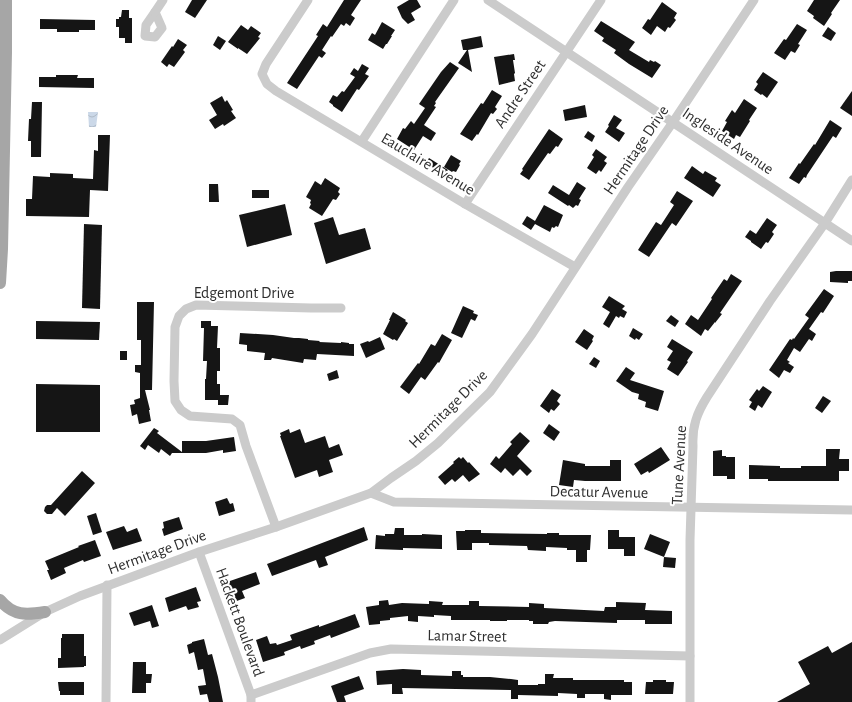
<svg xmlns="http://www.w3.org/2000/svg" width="852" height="702" viewBox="0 0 852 702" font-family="'Alegreya Sans',sans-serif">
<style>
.water{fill:url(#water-waves)}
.building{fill:#151515}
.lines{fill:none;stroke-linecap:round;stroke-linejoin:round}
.minor{stroke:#cbcbcb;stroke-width:9}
.major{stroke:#a6a6a6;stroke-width:12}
.labels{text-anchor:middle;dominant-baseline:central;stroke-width:4;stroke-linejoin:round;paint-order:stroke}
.street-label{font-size:16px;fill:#2e2e2e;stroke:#fff}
</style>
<defs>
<pattern id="water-waves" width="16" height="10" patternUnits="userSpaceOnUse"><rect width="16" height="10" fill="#cbd8e8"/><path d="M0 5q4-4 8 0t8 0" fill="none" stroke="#afbac7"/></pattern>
</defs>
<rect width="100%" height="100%" fill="#fff"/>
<path class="water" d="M88 112H98L96 127H89Z"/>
<g class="building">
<path d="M192 0H207L195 18 185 12Z"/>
<path d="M344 0H361L351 15 355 18 350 26 346 23 344 26 341 24 332 37 331 36 322 50 326 53 322 58 319 56 297 89 287 83 318 36 316 35 323 24 327 27Z"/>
<path d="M409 0H417L421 7 411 13 415 20 408 24 402 18 397 7Z"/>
<path d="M814 0H840L831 13 832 14 824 26 813 18 814 16 807 11Z"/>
<path d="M662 2 677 13 674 18 676 20 670 28 668 27 665 32 657 26 651 35 642 28 648 19 650 20Z"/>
<path d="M122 10H129V18H132V43H125V38H119V27H116V19H119V17H121Z"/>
<path d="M40 19 95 20V30H79V32H57V29H40Z"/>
<path d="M601 21 635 42 629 50 649 62 650 60 654 62 655 61 661 65 652 78 629 64 614 53 616 50 602 41 604 38 594 31Z"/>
<path d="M382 22 395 30 391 36H392L387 44H386L383 49 368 40 372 33 375 35Z"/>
<path d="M797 24 807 30 798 44 800 45 795 53 791 51 785 60 774 53 784 39 786 40Z"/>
<path d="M241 25 248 30 251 26 261 33 258 37 260 38 247 54 238 48V49L228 42Z"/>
<path d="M828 27 836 33 831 41 822 36Z"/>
<path d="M218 36 226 41 220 50 213 45Z"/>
<path d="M481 36 483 47 468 50 472 72 458 63 467 50H463L461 40Z"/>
<path d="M178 39 187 45 183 50 185 52 174 67 169 64 167 67 161 62 172 46 173 47Z"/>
<path d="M514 54 515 60H513L515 73 514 74 515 81 499 85 494 57Z"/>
<path d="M450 62 459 68 435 102 436 103 434 106 436 107 424 125 436 133 431 141 423 136 414 150 397 139 403 128 405 129 411 121 414 124 425 108 419 104 441 72Z"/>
<path d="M362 64 369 68 365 74 369 76 359 90 357 89 342 112 333 106V105L329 102 333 95 337 97 342 91 344 92 355 77 350 74 354 68 358 71Z"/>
<path d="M763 72 778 82 767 98 762 94 761 95 754 90 758 84 756 82Z"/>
<path d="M56 75H78L77 78H94V88L39 87V77H56Z"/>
<path d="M492 90 502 96 495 107 497 109 493 114 491 113 478 135 477 134 472 141 460 134 481 103 483 104Z"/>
<path d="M852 91V116L840 108Z"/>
<path d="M222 96 225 102 227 100 233 110 231 111 236 118 224 126 223 124 215 129 209 120 217 115 210 103Z"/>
<path d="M744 99 757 108 749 120 750 121 740 137 736 135 734 139 722 131 727 122 725 121 732 110 735 113Z"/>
<path d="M32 102H42L41 157H31V141H28L29 119H31Z"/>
<path d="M585 105 587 117 565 121 563 110Z"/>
<path d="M614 115 622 120 616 128 625 133 619 142 605 132 609 126 608 125Z"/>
<path d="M830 120 842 128 836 138 833 136 807 175 806 178 804 177 799 184 789 178 799 163 800 164 814 144 815 145Z"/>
<path d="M549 129 563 139 558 147 556 146 550 154 548 153 529 180 520 174 523 170 522 169Z"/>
<path d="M588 131 595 136 592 142 584 137Z"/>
<path d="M98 135H110L108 191 90 190 89 217 26 216V199H32L33 176 50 177V173L73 174V178L93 179 94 150 98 151Z"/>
<path d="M596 149 607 157 604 161 607 163 601 172 599 170 596 174 587 168 594 157 592 155Z"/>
<path d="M451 155 461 161 459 164 460 165 456 172 453 171 452 172 444 167Z"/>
<path d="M429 158 448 170 444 175 426 163Z"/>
<path d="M692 166 703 174 705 171 717 178 715 181 721 185 713 197 684 178Z"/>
<path d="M325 178 340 188 338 192 340 194 336 200 333 199 322 216 309 208 311 204 310 203 311 200 306 197 315 181 321 185Z"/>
<path d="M577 182 586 188 579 199 581 200 578 206 576 205 573 208 569 205 568 206 548 193 553 185 569 195Z"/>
<path d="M209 184H218L219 202H209Z"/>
<rect x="252" y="190" width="17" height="8"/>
<path d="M677 191 693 201 676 226 672 223 649 257 638 250 656 222 661 225 674 205 670 202Z"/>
<path d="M285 204 292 235 247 247 239 215Z"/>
<path d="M544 205 563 215 558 227 556 226 554 228 552 227 550 232 535 224 531 230 522 224 527 216 535 221Z"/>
<path d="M333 217 339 235 365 228 371 249 326 264 314 223Z"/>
<path d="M767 218 777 225 772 232 774 234 768 243 766 242 761 249 751 242V241L745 237 750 230 756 234Z"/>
<path d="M84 224 102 225 100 309 82 308Z"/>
<path d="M836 271H852V281H848V283L830 282V272Z"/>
<path d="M731 274 742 281 720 313 722 314 715 323V322L708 331 705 329 701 336 685 324 691 315 698 320 712 299 711 298 724 279 727 281Z"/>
<path d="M824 289 834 296 823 313 821 312 809 329 816 334 812 341 809 339 800 352 794 348 787 360 790 362 788 363 794 367 790 373 784 370 779 378 769 370 790 339 792 340 793 338 794 339 809 318 805 315Z"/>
<path d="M609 296 625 306 622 309 627 312 624 318 620 316 619 318 616 316 609 328 603 324 610 312 602 307Z"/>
<path d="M137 302H154L152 390H145L150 410H149L151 421 139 424 137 414 132 416 130 405 135 404 134 400 140 398V373L135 372V365H141V340H137Z"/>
<path d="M463 306 474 311 473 313 478 315 475 321 471 319 462 338 451 333Z"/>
<path d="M393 312 406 320 405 321 408 323 397 341 394 339 393 340 383 334 390 320H389Z"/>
<path d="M671 315 679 321 675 327 666 321Z"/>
<path d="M36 321 100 322 99 340 36 339Z"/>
<path d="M201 321H211V326H218L217 348H220V371H217V384H220V395H229L228 405H218V400H205V379H206L207 361H203L204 328H201Z"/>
<path d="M633 328 643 334 639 340 636 338 635 340 629 336Z"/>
<path d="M584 329 594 336 592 340 593 341 587 350 575 342Z"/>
<path d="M240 333 273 335 294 338H299L308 339V340L320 341 319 342 341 343V342L349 343V344H354V356L317 354 316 360 304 359 303 363 272 358 271 360H264L265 353 247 351V345L239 344Z"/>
<path d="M442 334 452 340 439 363 438 362 425 380 421 377 409 394 400 387 418 363 419 364 431 344 435 346Z"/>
<path d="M380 337 385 349 366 358 360 344 368 341 369 342Z"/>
<path d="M672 339 693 352 687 361 688 362 678 376 667 369 671 362 667 360 673 351 667 347Z"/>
<rect x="120" y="351" width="7" height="9"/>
<path d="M594 357 600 361 596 368 589 364Z"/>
<path d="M626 367 635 373 630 380 664 391 658 411 645 407 646 402 638 399 639 394 632 392 616 381Z"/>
<path d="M337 370 339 378 329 381 327 374Z"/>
<path d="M36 384 100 385V432H36Z"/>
<path d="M763 386 772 392 762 408 758 405 755 411 749 407 752 402 749 400 757 389 759 391Z"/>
<path d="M552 389 561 395 557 401 560 404 554 411 551 409 549 413 540 406Z"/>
<path d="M823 396 831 401 822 413 815 408Z"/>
<path d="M549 424 560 432 554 441 543 433Z"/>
<path d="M154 428 159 431 157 433 182 452V441H206L234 437 236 451 223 453V450L206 453H172L170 456 161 449 159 453 148 445 145 450 140 446Z"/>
<path d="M289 429 290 433 300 429 305 443 325 436 329 448 339 444 343 455 329 460 333 472 319 477 317 470 295 478 280 436H281L280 433Z"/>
<path d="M520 432 530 441 517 456 532 471 527 476 520 469 513 476 505 468 501 473 490 464 496 456 499 459 512 444 510 442Z"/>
<path d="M661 447 670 460 649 473 648 471 641 475 634 464Z"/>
<path d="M826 449H840L839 459H849V471H839V481H768V479H749V465L780 466V468H801V466H826Z"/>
<path d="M722 450V456H726V457H735V479H727V476H713V451Z"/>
<path d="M459 457 461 459 463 457 468 463 469 462 480 474 469 482 463 475 455 482 452 479 445 485 438 477 454 463 453 462Z"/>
<path d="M563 460 585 464V466H610V460H621V481H585L574 480 573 487 559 485Z"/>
<path d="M82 471 95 483 65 516 57 508 52 514H47L44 511 45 507 47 505H51Z"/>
<path d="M227 498 230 504 233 503 235 511 219 516 215 502Z"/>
<path d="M96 513 102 532 93 535 87 516Z"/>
<path d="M179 517 183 529 164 536 162 529 164 528 163 522Z"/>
<path d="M124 526 127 532 137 528 142 541 113 550 106 532Z"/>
<path d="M364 527 368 540 325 557 328 565 319 568 316 560 272 576 267 564Z"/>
<path d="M395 528H404V535H422V534L442 535V549L403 548V550L375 549 376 535 385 536V534H394Z"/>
<path d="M465 530H481V533L547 534V533H559V535H591L590 550H587V562H576V550H567V548L546 547V551L528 550 527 546 489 545V543H472V550H457L456 531H465Z"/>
<path d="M608 530H619V537H635V556H624V549H608Z"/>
<path d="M650 534 670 542 664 557 644 549Z"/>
<path d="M95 540 101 556 84 562 83 560 64 568 66 573 51 580 47 570H49L45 561 79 547 78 546Z"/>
<path d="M664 557 676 558 675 568 663 567Z"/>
<path d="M256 572 260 584 242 591 245 598 234 602 227 582Z"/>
<path d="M196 587 201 601 197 602 199 607 188 610 186 606 169 612 165 598Z"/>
<path d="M388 600 389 605 402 603 429 604V601L443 602 442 605H469V601H479V606L529 607V603L544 604V608L604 611 605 607H616V602L646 603 645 610 672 611V624H645V620H617V623L555 621 549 622 548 624H533V621H529V620H507V621H490V620H451V616L434 615V617L418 616V622L408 621V616L390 618V620L380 621V624L369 625 366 607 379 605V601Z"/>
<path d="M152 605 159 626 152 628 150 621 134 626 129 613Z"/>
<path d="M355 614 360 627 331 638 330 635 314 641 315 644 301 649 300 646 284 652 285 655 263 662 256 640 267 636 270 644 276 643 277 645 292 640 290 635 319 625V627Z"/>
<path d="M62 634H84V656H86V666H84V667L58 668V658H61V638H62Z"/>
<path d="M204 639 208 655 212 654 218 677 223 702H209L207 694 200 695 198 686 206 685 203 669 198 670 194 652 189 654 187 645 192 643V642Z"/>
<path d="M852 642V702H777L810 684 798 662 828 646 832 653Z"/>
<path d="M133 662H146V674H152L151 683H146V693H132Z"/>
<path d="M403 669 421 670V675L452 676V671H461V675H463V677H490L511 679 518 680V685H538V684H545V674H554L553 678H573V680H624V682H632V695H611V700L604 699V694H585V698H577V694L558 693V696L518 695V699H511V690L402 688 403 694H392V684L377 685 376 671Z"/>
<path d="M359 676 364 689 344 696 346 702H337L331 686Z"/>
<path d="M653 680H666V682H674L673 694H645L646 682H653Z"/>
<path d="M58 682H84V695H60V691H59Z"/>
</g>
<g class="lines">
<g class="minor">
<path d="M308 0 266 64 262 74 267 84 276 91 465 204 575 267"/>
<path d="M488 0 852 241"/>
<path d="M155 12 162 28 155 37 145 36 146 25Z"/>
<path d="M155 12 163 0"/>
<path d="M362 141 454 0"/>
<path d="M465 204 601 0"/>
<path d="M371 493 394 502 852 510"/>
<path d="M276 527 246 446 240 425 232 419 190 416 181 410 175 401 174 381 175 327 179 316 186 309 196 305 311 308H341"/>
<path d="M199 552 251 695V702"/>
<path d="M0 640 45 612 80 596 199 552 276 527 371 493 391 478 416 461 438 443 490 392 532 334 628 187 673 122 754 0"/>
<path d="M251 695 370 653 391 649 690 656"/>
<path d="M106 702 107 585"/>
<path d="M690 702V540L693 446C692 426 697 413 707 397L770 301 825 223 852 180"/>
</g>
<g class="major">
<path d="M0 283 2 249 6 52V0"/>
<path d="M0 600C13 616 26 615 45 612"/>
</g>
</g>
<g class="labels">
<g class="street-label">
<text transform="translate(520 94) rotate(-56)">Andre Street</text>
<text transform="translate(728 141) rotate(34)">Ingleside Avenue</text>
<text transform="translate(636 150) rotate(-56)">Hermitage Drive</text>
<text transform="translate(428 164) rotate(31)">Eauclaire Avenue</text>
<text x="244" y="293">Edgemont Drive</text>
<text transform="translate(448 409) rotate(-45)">Hermitage Drive</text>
<text transform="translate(679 465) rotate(-87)">Tune Avenue</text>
<text transform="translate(599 492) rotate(1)">Decatur Avenue</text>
<text transform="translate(157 552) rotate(-20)">Hermitage Drive</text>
<text transform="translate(240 622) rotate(70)">Hackett Boulevard</text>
<text transform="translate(467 636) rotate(1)">Lamar Street</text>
</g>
</g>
</svg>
